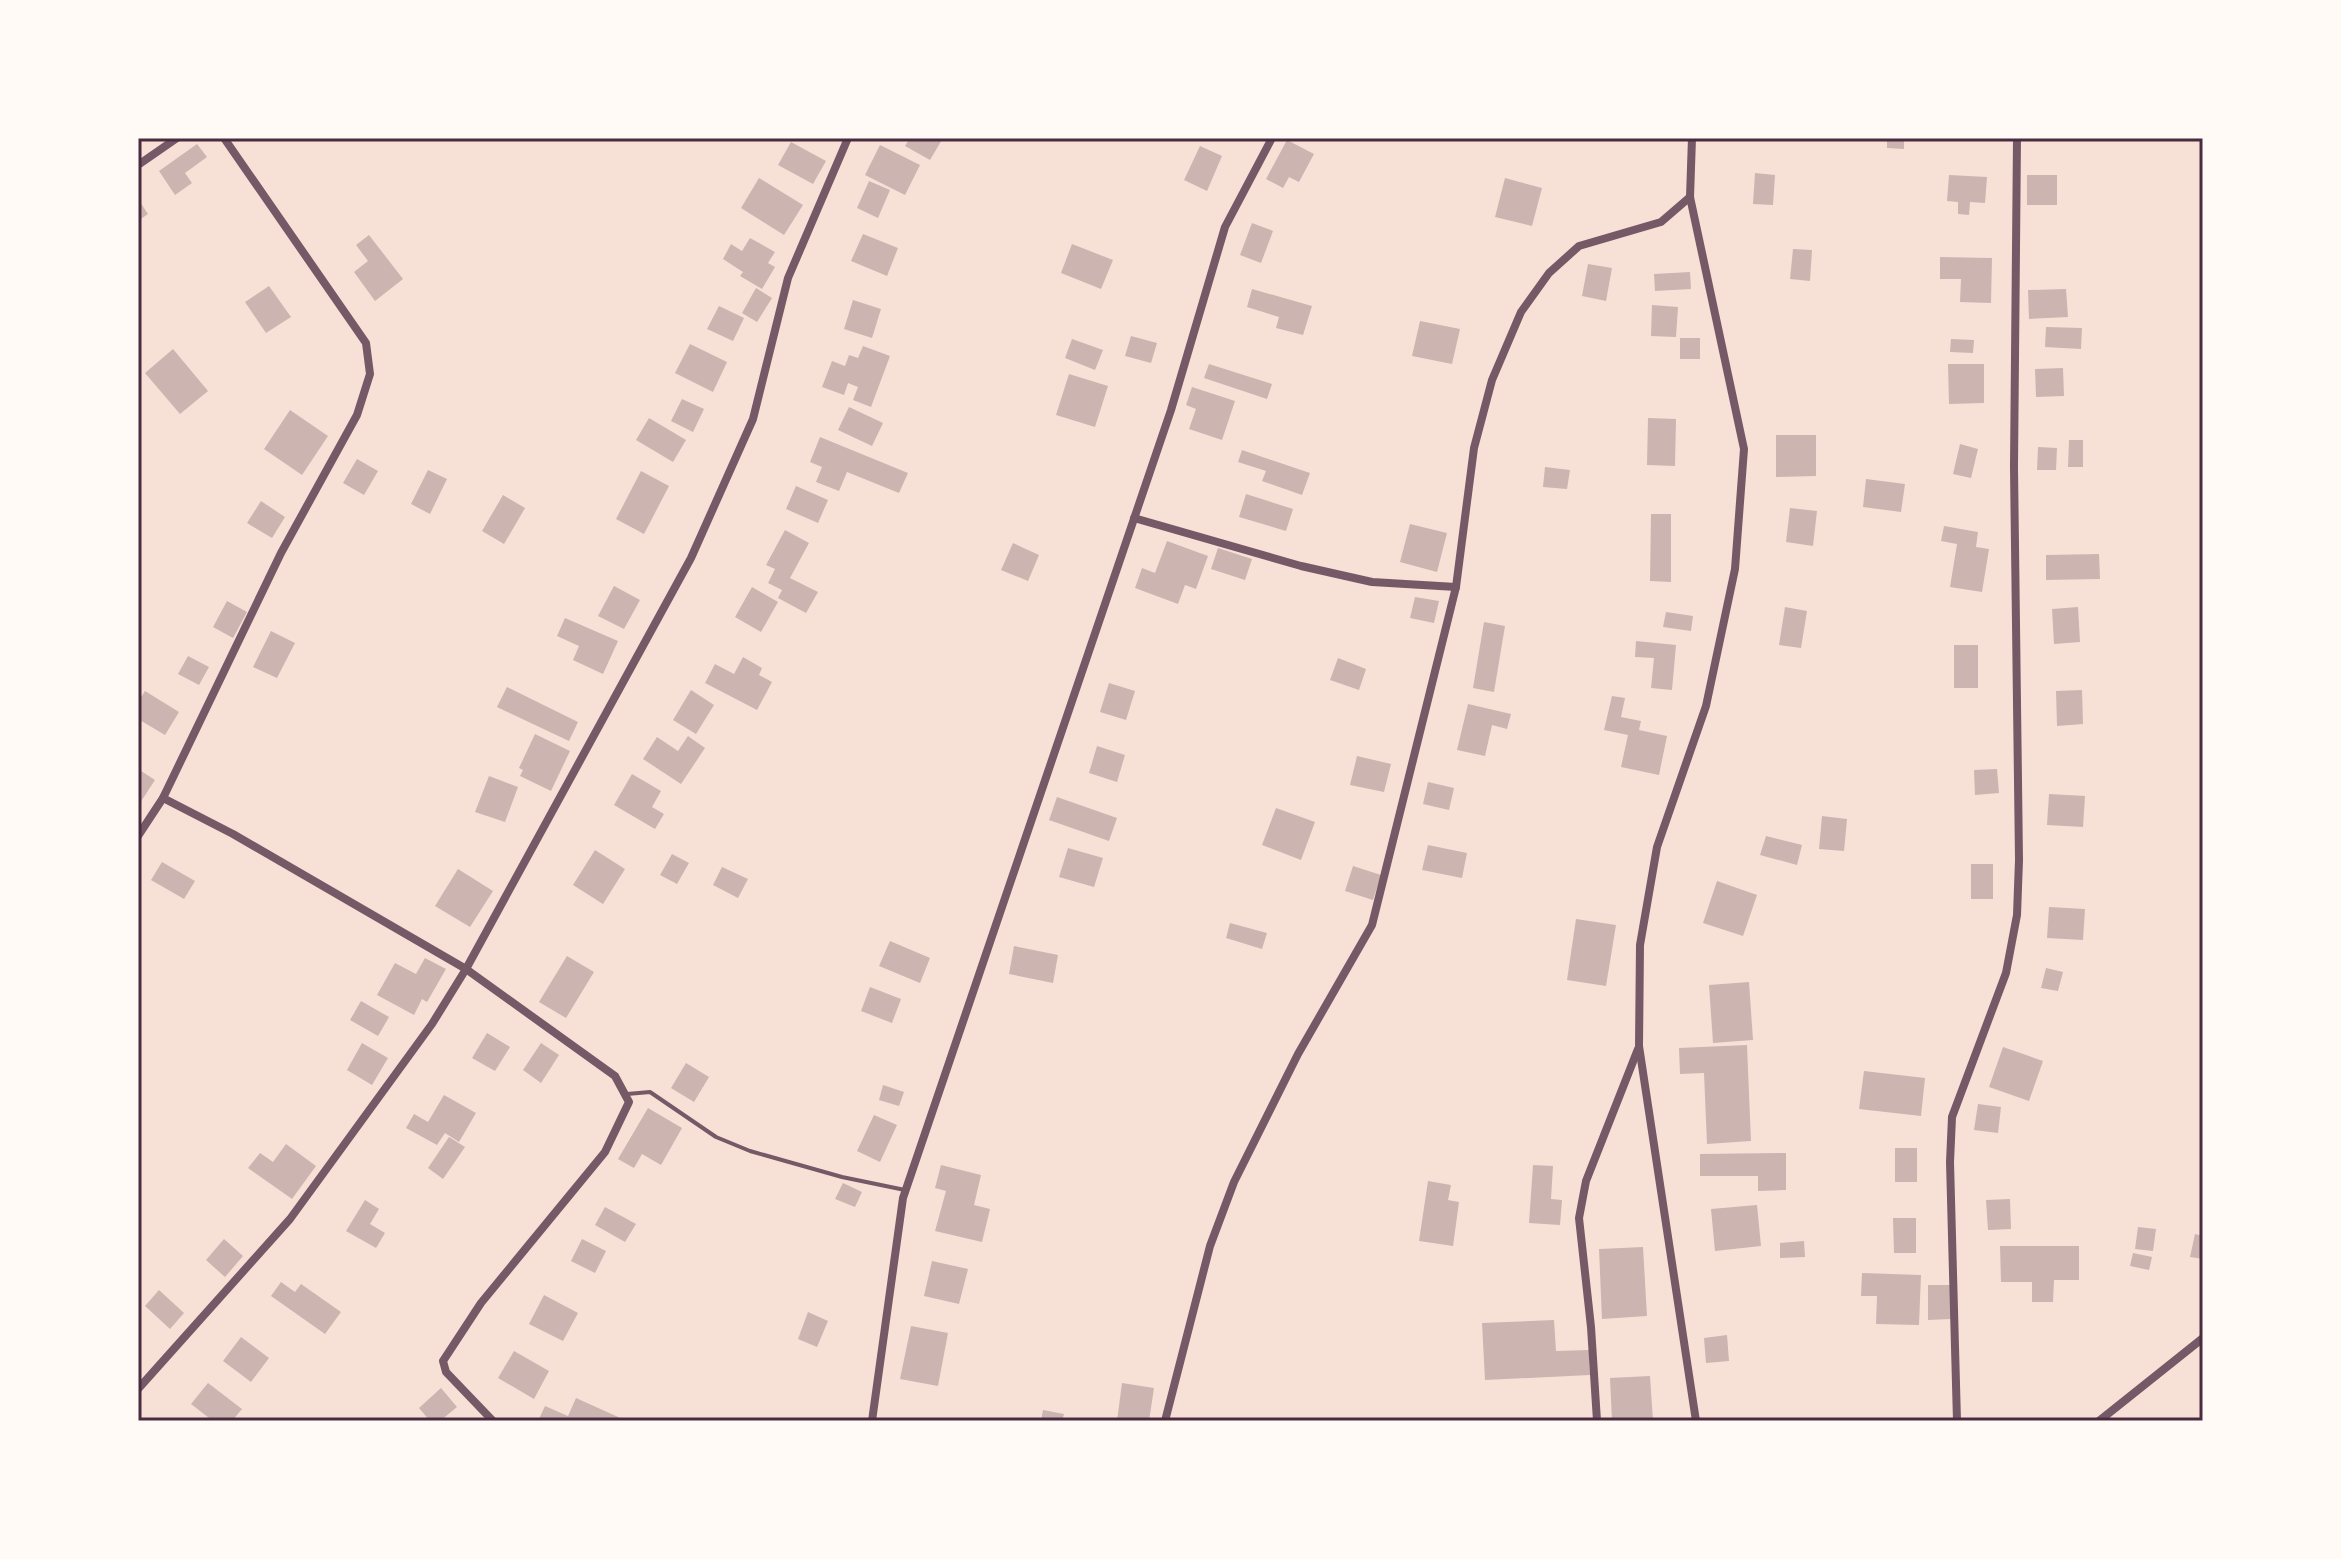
<svg xmlns="http://www.w3.org/2000/svg" width="2341" height="1559" viewBox="0 0 2341 1559" font-family="'Work Sans',sans-serif">
<style>
.building{fill:#ccb4b1}
.lines{fill:none;stroke-linecap:round;stroke-linejoin:round}
.service{stroke:#755966;stroke-width:4}
.minor{stroke:#755966;stroke-width:8}
.neatline{fill:none;stroke:#4a2c40;stroke-width:3}
</style>
<rect width="100%" height="100%" fill="#f7e1d7"/>
<g class="building">
<path d="M910 138H943L930 160 905 146Z"/>
<path d="M1887 138H1904V149L1887 148Z"/>
<path d="M1287 140 1314 154 1299 182 1289 177 1283 188 1266 179Z"/>
<path d="M791 142 826 161 813 184 778 165Z"/>
<path d="M197 144 207 157 185 173 192 183 175 195 159 171Z"/>
<path d="M880 145 920 165 905 195 865 175Z"/>
<path d="M1200 146 1222 156 1207 191 1184 180Z"/>
<path d="M1755 173 1775 175 1773 205 1753 204Z"/>
<path d="M1949 175 1987 177 1985 203 1970 202 1969 215 1958 214V202L1947 201Z"/>
<rect x="2027" y="175" width="30" height="30"/>
<path d="M759 178 803 205 784 235 741 208Z"/>
<path d="M1505 178 1542 188 1532 226 1495 217Z"/>
<path d="M869 181 890 190 878 218 857 208Z"/>
<path d="M138 199 148 214 138 221Z"/>
<path d="M1252 223 1273 231 1261 263 1240 255Z"/>
<path d="M863 234 898 248 887 276 851 261Z"/>
<path d="M369 235 403 279 375 301 354 272 368 261 356 245Z"/>
<path d="M750 238 775 252 768 263 775 267 762 289 740 276 743 272 723 259 731 244 742 251Z"/>
<path d="M1072 244 1113 260 1101 289 1061 273Z"/>
<path d="M1793 249 1812 250 1810 281 1790 279Z"/>
<path d="M1940 257 1992 258 1991 303 1960 302 1961 279H1940Z"/>
<path d="M1588 264 1612 268 1606 301 1582 296Z"/>
<path d="M1690 272 1691 289 1655 291 1654 274Z"/>
<path d="M269 286 291 317 266 333 245 302Z"/>
<path d="M756 288 772 298 757 322 742 313Z"/>
<path d="M1252 289 1312 306 1303 335 1276 328 1279 317 1247 307Z"/>
<path d="M2066 289 2068 317 2029 319 2028 290Z"/>
<path d="M853 300 881 309 872 338 844 329Z"/>
<path d="M1652 305 1678 307 1676 337 1651 336Z"/>
<path d="M719 306 744 318 733 341 707 329Z"/>
<path d="M1420 321 1460 329 1452 364 1412 356Z"/>
<path d="M2046 327 2082 328 2081 349 2045 347Z"/>
<path d="M1131 336 1157 343 1151 363 1125 356Z"/>
<rect x="1680" y="338" width="20" height="21"/>
<path d="M1072 339 1103 350 1095 370 1065 358Z"/>
<path d="M1951 339 1974 340 1973 353 1950 352Z"/>
<path d="M690 344 727 362 713 392 675 373Z"/>
<path d="M863 346 890 356 871 407 853 400 858 387 848 383 844 395 822 387 832 361 845 366 849 355 858 358Z"/>
<path d="M173 349 208 391 180 414 145 373Z"/>
<path d="M1209 364 1272 384 1267 399 1204 378Z"/>
<path d="M1948 364H1984V403L1949 404Z"/>
<path d="M2063 368 2064 396 2036 397 2035 369Z"/>
<path d="M1069 374 1108 386 1095 427 1056 415Z"/>
<path d="M1192 387 1235 401 1222 440 1189 429 1196 409 1186 405Z"/>
<path d="M682 399 704 409 693 432 671 421Z"/>
<path d="M849 407 883 423 872 446 838 430Z"/>
<path d="M290 410 328 436 302 475 264 449Z"/>
<path d="M649 418 686 440 673 462 636 440Z"/>
<path d="M1648 418 1676 419 1675 466 1647 465Z"/>
<path d="M1776 435H1816V476L1776 477Z"/>
<path d="M820 437 908 473 899 493 847 472 839 491 816 482 822 467 810 462Z"/>
<path d="M2069 440H2083V467H2068Z"/>
<path d="M1960 444 1978 449 1971 478 1953 474Z"/>
<path d="M2038 447 2057 448 2056 470H2037Z"/>
<path d="M1242 450 1310 473 1302 495 1262 481 1266 471 1238 462Z"/>
<path d="M357 459 378 471 364 495 343 483Z"/>
<path d="M1545 467 1570 470 1567 489 1543 487Z"/>
<path d="M428 470 447 479 430 514 411 504Z"/>
<path d="M641 471 669 486 644 534 616 519Z"/>
<path d="M1866 479 1905 484 1901 512 1863 507Z"/>
<path d="M796 486 828 500 818 523 786 509Z"/>
<path d="M1246 494 1293 509 1286 531 1239 517Z"/>
<path d="M503 495 525 508 504 544 482 531Z"/>
<path d="M261 501 285 517 272 538 247 523Z"/>
<path d="M1790 508 1817 511 1813 546 1786 542Z"/>
<path d="M1651 514H1671V582L1650 581Z"/>
<path d="M1410 524 1447 533 1437 572 1400 562Z"/>
<path d="M1944 526 1978 532 1976 547 1989 549 1982 592 1950 587 1957 544 1941 541Z"/>
<path d="M785 530 809 543 790 578 818 592 806 613 778 598 782 590 768 583 775 569 766 565Z"/>
<path d="M1167 541 1208 556 1196 589 1185 585 1178 604 1135 588 1142 568 1155 573Z"/>
<path d="M1013 543 1039 555 1028 581 1001 570Z"/>
<path d="M1218 548 1252 559 1245 580 1211 569Z"/>
<path d="M2099 554 2100 579 2046 580V555Z"/>
<path d="M614 586 640 600 624 629 598 616Z"/>
<path d="M752 587 778 602 761 632 735 617Z"/>
<path d="M1415 597 1439 601 1434 623 1410 618Z"/>
<path d="M227 601 247 612 233 638 213 627Z"/>
<path d="M1785 607 1807 611 1801 648 1779 645Z"/>
<path d="M2078 607 2080 642 2054 644 2052 609Z"/>
<path d="M1666 612 1693 616 1691 631 1663 627Z"/>
<path d="M565 618 618 641 603 674 573 660 579 646 557 636Z"/>
<path d="M1484 622 1505 626 1494 692 1473 688Z"/>
<path d="M271 631 295 643 277 678 253 667Z"/>
<path d="M1636 641 1676 645 1672 690 1651 688 1654 658 1635 657Z"/>
<rect x="1954" y="645" width="24" height="43"/>
<path d="M188 656 209 667 199 685 178 674Z"/>
<path d="M743 657 762 668 759 675 772 682 757 710 705 683 715 664 734 674Z"/>
<path d="M1338 658 1366 669 1359 690 1330 680Z"/>
<path d="M1109 683 1135 691 1126 720 1100 712Z"/>
<path d="M507 687 578 722 569 741 497 707Z"/>
<path d="M691 690 714 705 696 734 673 720Z"/>
<path d="M2082 690 2083 724 2057 726 2056 691Z"/>
<path d="M145 691 179 712 165 735 138 719V702Z"/>
<path d="M1612 696 1625 698 1621 717 1641 721 1639 730 1667 736 1659 775 1621 767 1628 735 1604 730Z"/>
<path d="M1468 704 1511 714 1507 729 1492 725 1485 756 1457 750Z"/>
<path d="M535 734 570 751 551 791 520 776 523 770 519 768Z"/>
<path d="M688 736 705 748 681 784 643 759 657 737 678 751Z"/>
<path d="M1097 746 1125 755 1117 782 1089 773Z"/>
<path d="M1357 756 1391 764 1384 792 1350 785Z"/>
<path d="M138 769 155 780 138 806Z"/>
<path d="M1997 769 1999 793 1975 795 1974 770Z"/>
<path d="M632 774 661 791 652 807 664 814 655 829 614 805Z"/>
<path d="M489 776 518 787 505 822 475 812Z"/>
<path d="M1428 782 1454 788 1449 810 1423 804Z"/>
<path d="M2049 794 2085 796 2083 827 2047 825Z"/>
<path d="M1057 797 1117 818 1109 841 1049 820Z"/>
<path d="M1276 808 1315 822 1301 860 1262 845Z"/>
<path d="M1822 816 1847 819 1844 851 1819 849Z"/>
<path d="M1766 836 1802 845 1797 865 1760 855Z"/>
<path d="M1428 845 1467 853 1462 878 1422 870Z"/>
<path d="M1068 848 1103 858 1094 887 1059 877Z"/>
<path d="M595 850 625 869 603 904 573 885Z"/>
<path d="M672 854 689 863 677 884 660 875Z"/>
<path d="M162 862 195 881 184 899 151 880Z"/>
<rect x="1971" y="864" width="22" height="35"/>
<path d="M1353 866 1381 875 1373 900 1345 891Z"/>
<path d="M722 867 748 879 738 898 713 885Z"/>
<path d="M458 869 493 891 470 927 435 906Z"/>
<path d="M1717 881 1757 895 1743 936 1703 923Z"/>
<path d="M2049 907 2085 909 2083 940 2047 938Z"/>
<path d="M1576 919 1616 925 1606 986 1567 980Z"/>
<path d="M1230 923 1267 933 1262 949 1226 938Z"/>
<path d="M890 941 930 958 920 983 879 966Z"/>
<path d="M1014 946 1058 955 1053 983 1009 974Z"/>
<path d="M567 956 594 972 566 1018 539 1002Z"/>
<path d="M425 958 446 969 427 1002 422 999 414 1015 377 995 395 963 416 974Z"/>
<path d="M2046 968 2063 972 2058 991 2041 988Z"/>
<path d="M1749 982 1753 1040 1713 1043 1709 985Z"/>
<path d="M870 987 901 999 892 1023 861 1011Z"/>
<path d="M361 1001 389 1017 378 1036 350 1020Z"/>
<path d="M487 1033 510 1047 495 1071 472 1058Z"/>
<path d="M362 1043 388 1058 372 1085 347 1070Z"/>
<path d="M541 1043 559 1055 541 1083 523 1070Z"/>
<path d="M1747 1045 1751 1141 1707 1144 1704 1073 1680 1074 1679 1048Z"/>
<path d="M2003 1047 2043 1061 2029 1101 1989 1087Z"/>
<path d="M686 1063 709 1077 694 1102 671 1088Z"/>
<path d="M1864 1071 1925 1078 1921 1116 1859 1109Z"/>
<path d="M883 1085 904 1092 899 1106 879 1100Z"/>
<path d="M444 1095 476 1113 459 1142 445 1133 437 1145 406 1128 414 1114 428 1122Z"/>
<path d="M1978 1104 2001 1107 1998 1133 1974 1130Z"/>
<path d="M648 1108 682 1128 661 1165 642 1154 634 1168 618 1159Z"/>
<path d="M874 1115 897 1125 880 1162 857 1151Z"/>
<path d="M449 1137 465 1147 443 1179 428 1168Z"/>
<path d="M286 1144 316 1166 292 1199 248 1168 260 1153 273 1162Z"/>
<rect x="1895" y="1148" width="22" height="34"/>
<path d="M1786 1153V1190L1758 1191V1176H1700V1154Z"/>
<path d="M941 1165 981 1175 974 1205 990 1209 982 1242 935 1231 946 1191 935 1188Z"/>
<path d="M1533 1165 1553 1166 1551 1199 1562 1200 1560 1225 1529 1223Z"/>
<path d="M1428 1181 1451 1185 1448 1200 1459 1202 1453 1246 1419 1241Z"/>
<path d="M843 1183 862 1192 855 1207 835 1199Z"/>
<path d="M2010 1199 2011 1229 1988 1230 1986 1200Z"/>
<path d="M365 1200 379 1209 370 1224 385 1233 376 1248 346 1231Z"/>
<path d="M1757 1205 1761 1246 1715 1251 1711 1209Z"/>
<path d="M605 1207 636 1224 625 1242 595 1225Z"/>
<path d="M1893 1218H1916V1253H1894Z"/>
<path d="M2138 1227 2156 1229 2153 1251 2135 1249Z"/>
<path d="M2195 1234 2203 1236V1259L2190 1257Z"/>
<path d="M224 1239 243 1256 225 1277 206 1260Z"/>
<path d="M582 1239 606 1251 595 1273 571 1261Z"/>
<path d="M1804 1241 1805 1257 1780 1258V1243Z"/>
<path d="M2000 1246H2079V1280H2054L2053 1302H2032V1282H2001Z"/>
<path d="M1643 1247 1647 1316 1602 1319 1599 1249Z"/>
<path d="M2133 1253 2152 1257 2149 1270 2130 1266Z"/>
<path d="M932 1261 968 1269 959 1304 924 1296Z"/>
<path d="M1862 1273 1921 1275 1919 1325 1876 1324 1877 1296H1861Z"/>
<path d="M281 1282 295 1292 301 1284 341 1312 325 1334 271 1296Z"/>
<path d="M1928 1285H1951V1319L1928 1320Z"/>
<path d="M159 1290 184 1313 170 1329 145 1306Z"/>
<path d="M544 1295 578 1313 563 1341 529 1324Z"/>
<path d="M808 1312 828 1321 817 1347 798 1339Z"/>
<path d="M1554 1320 1556 1351 1589 1350 1590 1375 1485 1380 1482 1323Z"/>
<path d="M911 1326 948 1333 938 1386 900 1379Z"/>
<path d="M1727 1335 1729 1361 1706 1363 1704 1338Z"/>
<path d="M241 1337 269 1358 251 1382 223 1361Z"/>
<path d="M514 1351 549 1371 534 1399 498 1378Z"/>
<path d="M1650 1376 1653 1421H1612L1610 1378Z"/>
<path d="M208 1383 242 1409 232 1421H213L191 1404Z"/>
<path d="M1122 1383 1154 1388 1149 1421H1117Z"/>
<path d="M441 1388 457 1407 440 1421H430L419 1408Z"/>
<path d="M576 1398 627 1421H538L545 1406 568 1416Z"/>
<path d="M1043 1410 1064 1414 1062 1421H1041Z"/>
</g>
<g class="lines">
<path class="service" d="M627 1094 650 1092 716 1137 750 1151 842 1177 905 1190"/>
<g class="minor">
<path d="M1692 138 1690 197 1744 449 1735 569 1706 706 1657 847 1640 945 1639 1046 1696 1421"/>
<path d="M138 165 177 138"/>
<path d="M1134 518 1301 566 1372 582 1456 587"/>
<path d="M163 798 233 834 466 969 615 1076 629 1102 605 1152 481 1303 443 1361 446 1372 493 1421"/>
<path d="M138 836 163 798 281 553 357 415 370 374 366 343 224 138"/>
<path d="M138 1389 290 1219 432 1024 466 969 691 558 753 419 788 278 848 138"/>
<path d="M872 1421 903 1198 1171 410 1225 227 1272 138"/>
<path d="M1165 1421 1210 1246 1234 1182 1298 1054 1372 925 1456 587 1474 448 1492 380 1521 312 1549 273 1579 246 1661 222 1690 197"/>
<path d="M1597 1421 1591 1327 1579 1218 1586 1181 1638 1049"/>
<path d="M1957 1421 1950 1162 1952 1117 2006 973 2017 915 2019 860 2014 467 2017 138"/>
<path d="M2099 1421 2203 1338"/>
</g>
</g>
<rect width="2341" height="1559" fill="none" stroke="#fffaf5" stroke-width="280"/>
<rect x="140" y="140" width="2061" height="1279" class="neatline"/>
</svg>
